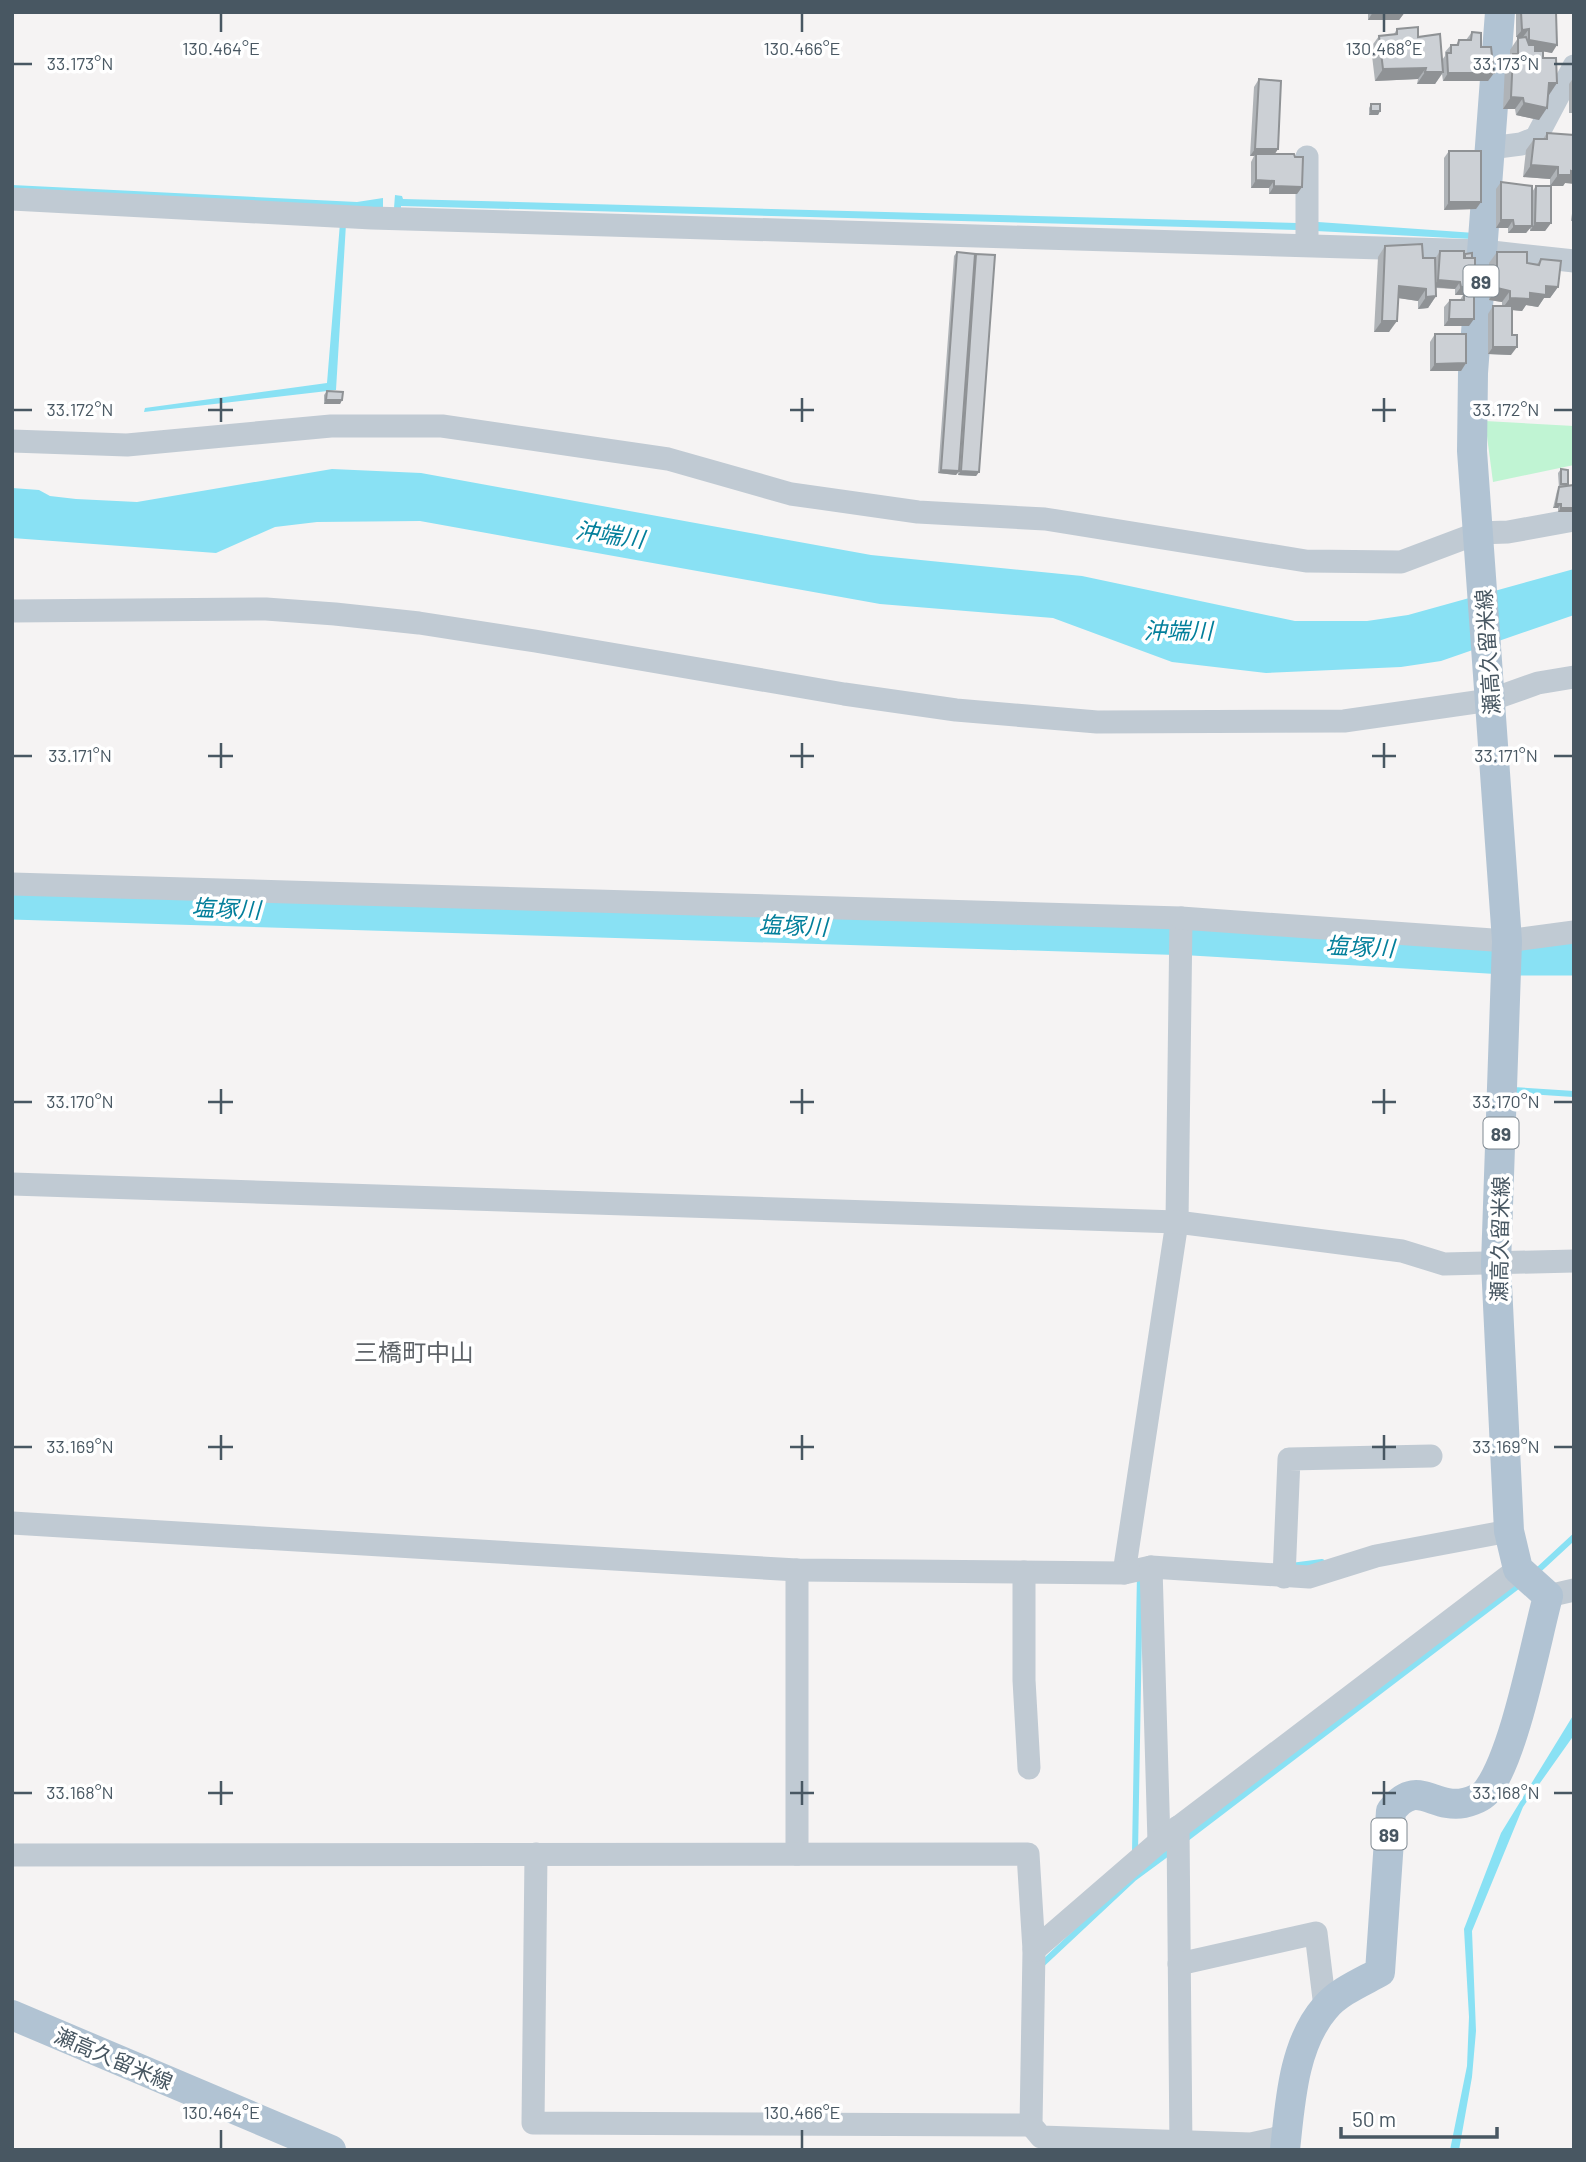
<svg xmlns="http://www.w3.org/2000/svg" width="1586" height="2162" viewBox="0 0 1586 2162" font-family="Barlow,'Noto Sans JP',sans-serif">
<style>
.green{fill:#c0f4d3}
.water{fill:#89e1f4}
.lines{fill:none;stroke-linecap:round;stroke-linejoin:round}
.stream{stroke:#89e1f4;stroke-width:6}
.river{stroke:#89e1f4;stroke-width:37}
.minor{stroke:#c0cad3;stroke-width:23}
.major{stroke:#b1c3d3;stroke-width:30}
.wall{fill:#afb3b7}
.shaded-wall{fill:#8f9295}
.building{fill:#ccd0d5;stroke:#8f9295;stroke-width:2}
.ticks{fill:none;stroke:#485762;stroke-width:2.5}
.labels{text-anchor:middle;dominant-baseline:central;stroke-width:7;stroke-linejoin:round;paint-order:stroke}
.shield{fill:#fff;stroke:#7f8991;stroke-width:2}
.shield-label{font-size:19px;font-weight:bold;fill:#485762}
.street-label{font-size:21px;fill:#485762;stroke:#fff}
.water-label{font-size:23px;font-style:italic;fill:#037f9b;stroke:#fff}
.quarter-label{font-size:24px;fill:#5e6368;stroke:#fff}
.ticks-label{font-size:18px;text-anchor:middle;fill:#485762;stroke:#fff;stroke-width:7;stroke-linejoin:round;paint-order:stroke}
</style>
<rect width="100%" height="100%" fill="#f5f3f3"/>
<path class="green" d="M1485 421 1574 426V465L1493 482Z"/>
<g class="water">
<path d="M12 185 357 202 383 198V209L12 188Z"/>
<path d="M395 195 402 196 403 199 1297 223V230L401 206V209L394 208Z"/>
<path d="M1318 222 1475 233 1472 239 1316 231Z"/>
<path d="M340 223 346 224 336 390 144 412 145 408 327 383Z"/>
<path d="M332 469 421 473 871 555 1082 576 1295 621H1367L1408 615 1574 569V615L1441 661 1401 667 1266 673 1172 662 1053 618 880 604 420 521 317 522 275 527 216 553 12 538V488L39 490 50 496 76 499 137 502Z"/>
<path d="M1574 1714V1735L1523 1807 1472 1931 1476 2031 1472 2077 1459 2150H1450L1467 2066 1469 2017 1464 1929 1501 1833Z"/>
</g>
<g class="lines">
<g class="stream">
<path d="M1513 1094V1090L1574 1094"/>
<path d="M1291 1566 1322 1562"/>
<path d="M1534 1574 1574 1537"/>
<path d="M1183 1841 1523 1582"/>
<path d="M1135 1853 1140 1573"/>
<path d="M1041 1965 1134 1878 1172 1850"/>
</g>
<path class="river" d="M12 901 1193 937 1521 957H1574"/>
<g class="minor">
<path d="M1490 148 1521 144 1536 138 1574 66"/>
<path d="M12 199 372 218 1483 251 1574 261"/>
<path d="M1307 245V157"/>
<path d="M12 441 127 445 331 426H442L668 459 791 494 918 512 1045 519 1306 561 1401 562 1478 533 1508 532 1574 520"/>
<path d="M12 611 266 609 335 614 419 623 535 641 844 694 956 710 1097 722 1344 721 1490 700 1538 683 1574 677"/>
<path d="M12 884 1181 918 1177 1222 1124 1573"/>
<path d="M1181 918 1507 941 1574 932"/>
<path d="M12 1184 1177 1222 1402 1251 1444 1264 1574 1261"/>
<path d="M12 1523 797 1570 1124 1573 1151 1567 1309 1577 1376 1556 1509 1531"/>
<path d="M1151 1567 1159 1842"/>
<path d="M797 1570V1854"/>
<path d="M1024 1572V1680L1029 1768"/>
<path d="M1284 1577 1289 1459 1431 1456"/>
<path d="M1548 1596 1574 1590"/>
<path d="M1178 1827 1181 2150"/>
<path d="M536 1854 533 2123 1031 2125"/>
<path d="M12 1855 1028 1854 1034 1950 1031 2125 1041 2137 1251 2144 1286 2136"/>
<path d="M1034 1950 1159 1842 1518 1569"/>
<path d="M1179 1964 1316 1933 1325 2007"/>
</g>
<g class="major">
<path d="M12 2015 331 2150"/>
<path d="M1285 2150C1290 2104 1293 2045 1325 2008 1338 1992 1362 1982 1380 1972L1391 1811C1417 1777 1432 1809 1464 1803 1472 1801 1482 1798 1487 1791 1515 1754 1535 1645 1548 1596L1518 1569 1509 1531 1496 1264 1507 941 1472 451 1473 373 1500 12"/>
</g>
</g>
<g class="wall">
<path d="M1368 12H1405L1399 20H1368Z"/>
<path d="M1516 12H1556L1552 53 1543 51V58L1549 95 1539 120 1516 115 1515 109H1503L1505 65 1510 58V50L1518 38H1523L1516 37Z"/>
<path d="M1397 29 1418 37 1442 60 1445 56V52L1451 45H1456L1459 40H1466L1472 32 1481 47 1494 73 1488 81H1443L1442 74 1435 84H1417L1418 79 1375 81 1371 47 1379 36 1394 34Z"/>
<path d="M1574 77V113H1569V84Z"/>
<path d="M1259 79 1275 154 1302 187 1297 194H1269V188H1251V162L1254 156H1250L1254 87Z"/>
<path d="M1371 104 1380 111 1378 115H1369V108Z"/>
<path d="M1547 133 1565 183 1563 186H1550V179L1523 177 1526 150 1534 139H1543Z"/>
<path d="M1449 151 1481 202 1476 209 1444 210V158Z"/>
<path d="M1501 182 1532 192 1536 186 1551 223 1545 231H1530V228L1526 233H1508V228H1496V189Z"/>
<path d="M1574 198V221H1571Z"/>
<path d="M1385 246 1423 258 1435 259 1440 251 1464 255 1465 254 1472 258 1475 287 1470 294 1469 326H1444V307L1450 300H1460L1463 295H1455V289L1436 288V296L1428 308 1418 309V301L1399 298 1389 332H1374L1378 257Z"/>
<path d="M957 252 975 256 976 254 979 472 976 476 958 475V473L956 475 938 473 954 256Z"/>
<path d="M1497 252 1527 263 1537 264 1541 259 1558 287 1550 298H1544L1538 307 1526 305 1522 311 1512 310 1511 355 1488 354V314L1493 306H1502V302L1489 300V263Z"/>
<path d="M1435 334 1466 363 1461 371H1430V342Z"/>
<path d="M327 391 342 400 340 404H324V395Z"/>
<path d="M1561 469 1567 486 1574 512H1558V508H1553L1557 491 1559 488 1558 473Z"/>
</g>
<g class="shaded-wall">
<path d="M1373 12H1405L1399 20H1368Z"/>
<path d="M1529 29 1523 37H1516L1522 30Z"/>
<path d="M1529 40 1557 45 1552 53 1524 48Z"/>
<path d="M1426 68 1418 79 1375 81 1383 69Z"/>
<path d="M1425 72H1443L1435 84H1417Z"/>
<path d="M1448 73H1494L1488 81H1443Z"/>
<path d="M1549 83H1557L1549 95 1541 94Z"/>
<path d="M1511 97 1523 98 1515 109H1503Z"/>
<path d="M1524 103 1547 108 1539 120 1516 115Z"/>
<path d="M1371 111H1380L1378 115H1369Z"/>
<path d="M1255 149H1278L1273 157 1256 154 1254 156H1250Z"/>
<path d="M1531 165 1558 167 1550 179 1523 177Z"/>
<path d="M1571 171 1574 172V184L1565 183 1563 186H1550L1558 175Z"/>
<path d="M1256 180 1274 181 1269 188H1251Z"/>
<path d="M1274 186 1302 187 1297 194H1269Z"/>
<path d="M1449 202H1481L1476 209 1444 210Z"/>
<path d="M1501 220H1513L1508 228H1496Z"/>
<path d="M1535 223H1551L1545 231H1530Z"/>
<path d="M1514 226H1532L1526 233H1508Z"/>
<path d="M1438 280 1460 282 1455 289 1433 287Z"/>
<path d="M1399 286 1426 289 1418 301 1391 297Z"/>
<path d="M1546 286 1558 287 1550 298H1544L1538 307 1526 305 1522 311 1502 309 1510 298 1530 293Z"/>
<path d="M1461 287H1475L1469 295H1455Z"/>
<path d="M1497 288 1510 291 1502 302 1489 300Z"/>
<path d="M1436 296 1428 308 1418 309 1426 297Z"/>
<path d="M1449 319H1474L1469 326H1444Z"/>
<path d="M1382 321H1397L1389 332H1374Z"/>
<path d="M1493 347H1517L1511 355 1488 354Z"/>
<path d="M1466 363 1461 371H1430L1435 364Z"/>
<path d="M326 400H342L340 404H324Z"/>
<path d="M941 470 959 471 956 475 938 473Z"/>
<path d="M961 471 979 472 976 476 958 475Z"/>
<path d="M1556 504H1561L1558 508H1553Z"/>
<path d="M1561 508H1574V512H1558Z"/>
</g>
<g class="building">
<path d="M1521 12H1556L1557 45 1529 40V29L1522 30Z"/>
<path d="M1418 27V37L1440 34 1443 72H1425L1426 68 1383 69 1379 36 1397 34V29Z"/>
<path d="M1472 32 1481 33V47H1491L1494 73H1448L1447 53H1451V45H1458L1459 40H1471Z"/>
<path d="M1526 37 1529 45H1535V51H1543V58H1556L1557 83H1549L1547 108 1524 103 1523 98 1511 97 1513 54H1518V38Z"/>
<path d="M1259 79 1281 81 1278 149H1255Z"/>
<rect x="1371" y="104" width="9" height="7"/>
<path d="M1547 133 1574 135V172L1571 171V175H1558V167L1531 165 1534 139H1547Z"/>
<rect x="1449" y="151" width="32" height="51"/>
<path d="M1256 154H1294L1295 157H1303L1302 187 1274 186V181L1256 180Z"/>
<path d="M1501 182 1532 186V226H1514L1513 220H1501Z"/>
<path d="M1536 186H1551V223H1535Z"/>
<path d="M1422 244 1423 258H1435L1436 296 1426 297V289L1399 286 1397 321H1382L1385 246Z"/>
<path d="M1440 251H1464V258H1475V287H1461L1460 282 1438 280Z"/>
<path d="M957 252 975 254 959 471 941 470Z"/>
<path d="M1497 252H1527V263L1539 265 1541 259 1561 261 1558 287 1546 286V295L1530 293V299L1510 298V291L1497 288Z"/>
<path d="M1472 253V258H1465V254Z"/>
<path d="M976 254 995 255 979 472 961 471Z"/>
<path d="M1464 294H1474V319H1449L1450 300H1464Z"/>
<path d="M1493 306H1512V335H1517V347H1493Z"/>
<path d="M1435 334H1466V363L1435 364Z"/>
<path d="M327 391 343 392 342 400H326Z"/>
<path d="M1561 469 1568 470V484H1561Z"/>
<path d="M1574 485V508H1561V504H1556L1559 487Z"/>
</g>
<path class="ticks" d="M221 14V32M802 14V32M1384 14V32M14 64H32M1554 64H1572M221 398V422M802 398V422M1384 398V422M14 410H32M208 410H233M790 410H814M1372 410H1396M1554 410H1572M221 743V768M802 743V768M1384 743V768M14 756H32M208 756H233M790 756H814M1372 756H1396M1554 756H1572M221 1089V1114M802 1089V1114M1384 1089V1114M14 1102H32M208 1102H233M790 1102H814M1372 1102H1396M1554 1102H1572M221 1435V1460M802 1435V1460M1384 1435V1460M14 1447H32M208 1447H233M790 1447H814M1372 1447H1396M1554 1447H1572M221 1781V1805M802 1781V1805M1384 1781V1805M14 1793H32M208 1793H233M790 1793H814M1372 1793H1396M1554 1793H1572M221 2130V2148M802 2130V2148"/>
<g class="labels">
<g class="shield">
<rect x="1463.5" y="265.5" width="35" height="31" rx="5"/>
<rect x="1483.5" y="1117.5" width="35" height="31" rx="5"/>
<rect x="1371.5" y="1818.5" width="35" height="31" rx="5"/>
</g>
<g class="shield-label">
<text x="1481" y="281">89</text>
<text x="1501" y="1133">89</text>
<text x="1389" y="1834">89</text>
</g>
<g class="street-label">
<text transform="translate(1487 652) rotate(-94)">瀬高久留米線</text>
<text transform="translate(1499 1239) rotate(-89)">瀬高久留米線</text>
<text transform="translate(114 2058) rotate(23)">瀬高久留米線</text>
</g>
<g class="water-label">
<text transform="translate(610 534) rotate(8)">沖端川</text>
<text x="1178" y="630">沖端川</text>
<text transform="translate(226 908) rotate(2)">塩塚川</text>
<text transform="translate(793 925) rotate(2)">塩塚川</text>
<text transform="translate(1360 946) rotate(3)">塩塚川</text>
</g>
<g class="quarter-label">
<text x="414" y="1351">三橋町中山</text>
</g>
</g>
<g class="ticks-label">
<text x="221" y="55">130.464°E</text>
<text x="802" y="55">130.466°E</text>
<text x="1384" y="55">130.468°E</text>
<text x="80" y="70">33.173°N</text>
<text x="1506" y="70">33.173°N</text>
<text x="80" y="416">33.172°N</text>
<text x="1506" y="416">33.172°N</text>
<text x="80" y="762">33.171°N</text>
<text x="1506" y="762">33.171°N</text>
<text x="80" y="1108">33.170°N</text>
<text x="1506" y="1108">33.170°N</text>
<text x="80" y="1453">33.169°N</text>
<text x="1506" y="1453">33.169°N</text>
<text x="80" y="1799">33.168°N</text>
<text x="1506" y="1799">33.168°N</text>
<text x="221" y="2119">130.464°E</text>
<text x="802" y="2119">130.466°E</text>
</g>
<rect width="1586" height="2162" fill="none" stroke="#485762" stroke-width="28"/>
<path d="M1341 2127v10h156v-10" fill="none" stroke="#485762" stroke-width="3.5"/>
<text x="1352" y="2127" font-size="21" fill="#485762" stroke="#ffffff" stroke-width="5" paint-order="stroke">50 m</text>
</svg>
